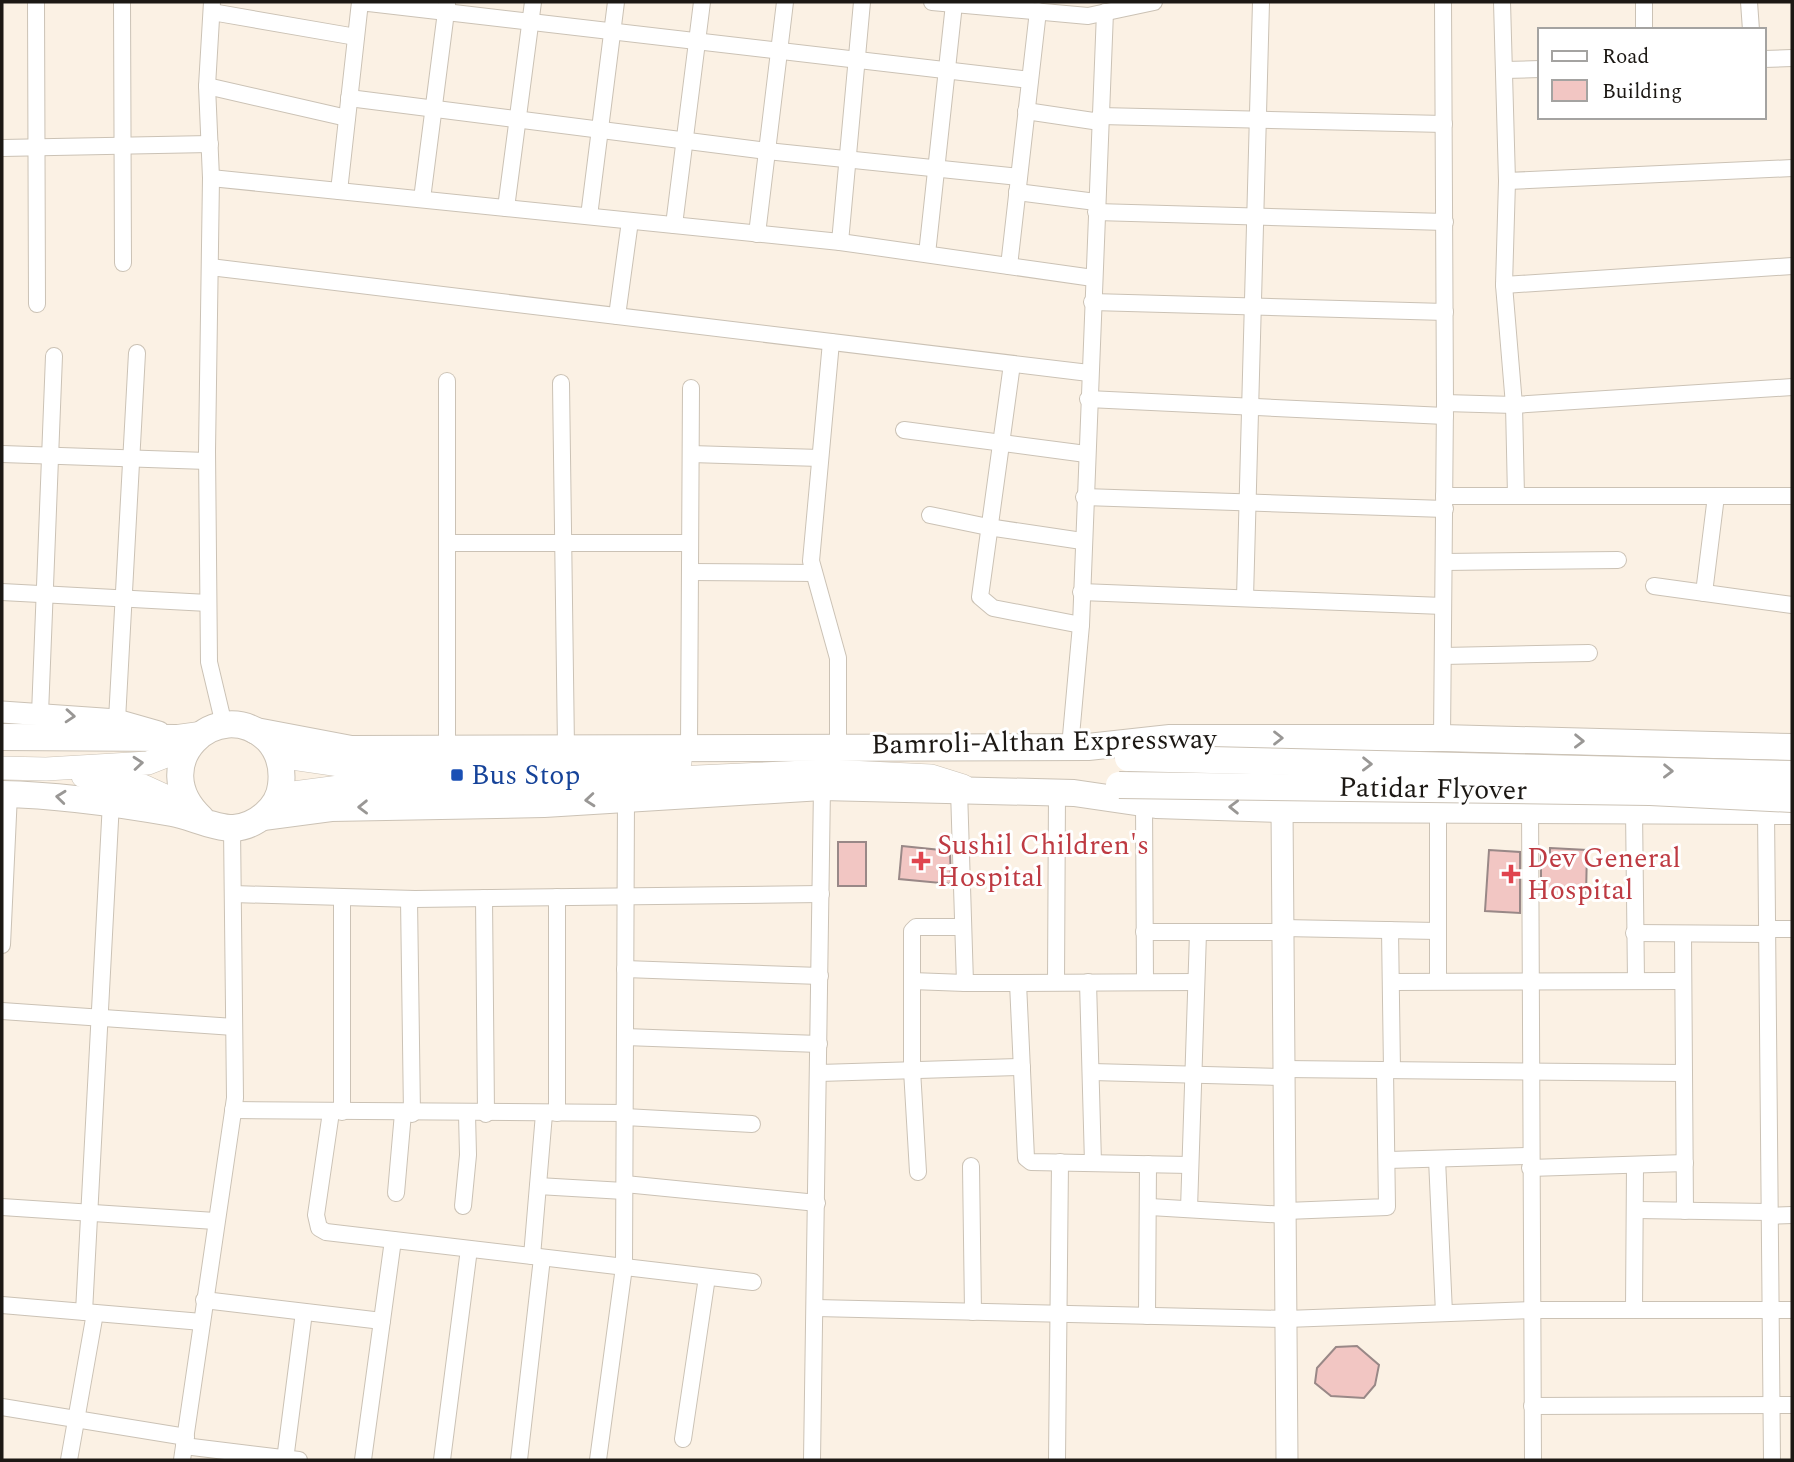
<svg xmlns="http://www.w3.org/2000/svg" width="1794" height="1462" viewBox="0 0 1794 1462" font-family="Spectral,serif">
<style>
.building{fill:#f2c6c3;stroke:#998887;stroke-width:2}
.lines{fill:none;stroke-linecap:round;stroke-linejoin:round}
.minor-casing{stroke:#cbc2b5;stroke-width:18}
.tertiary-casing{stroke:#cbc2b5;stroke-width:23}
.secondary-casing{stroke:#cbc2b5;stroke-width:24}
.primary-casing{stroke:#cbc2b5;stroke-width:28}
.minor{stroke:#fff;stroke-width:16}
.tertiary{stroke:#fff;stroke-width:21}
.secondary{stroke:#fff;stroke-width:23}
.primary{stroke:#fff;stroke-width:26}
.primary-bridge-casing{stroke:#cbc2b5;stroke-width:28;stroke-linecap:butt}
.primary-bridge{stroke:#fff;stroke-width:26}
.oneway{stroke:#999795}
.transit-dot{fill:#1a4fb4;stroke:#fff;stroke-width:2.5}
.health-dot{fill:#e0444e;stroke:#fff;stroke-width:2.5}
.labels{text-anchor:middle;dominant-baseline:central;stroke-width:6;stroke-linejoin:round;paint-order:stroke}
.street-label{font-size:28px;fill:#1c1814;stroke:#fff}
.transit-label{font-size:28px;fill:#164399;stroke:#fff;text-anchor:start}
.health-label{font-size:28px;fill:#be3a42;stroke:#fff;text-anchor:start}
</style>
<rect width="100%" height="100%" fill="#fbf1e4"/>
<g class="building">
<rect x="838" y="842" width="28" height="44"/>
<path d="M902 846 950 851 951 884 899 879Z"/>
<path d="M1550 848 1587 850 1586 896 1541 895V853L1550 854Z"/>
<path d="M1489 850 1520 852V913L1485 911Z"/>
<path d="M1357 1346 1379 1365 1375 1385 1364 1398 1331 1396 1315 1383 1317 1368 1336 1347Z"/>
</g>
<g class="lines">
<defs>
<g id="minor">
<path d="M36 2 37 304"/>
<path d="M122 2 123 263"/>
<path d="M212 2 207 86 211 178 207 451 209 662 224 725"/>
<path d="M932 2 1088 16 1154 2"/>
<path d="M1502 2 1507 181 1504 285 1514 405 1516 496"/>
<path d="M1749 2 1751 30"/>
<path d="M212 12 356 37"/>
<path d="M1644 30V2"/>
<path d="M1764 59 1792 58"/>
<path d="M1504 70 1540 69"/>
<path d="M207 86 347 118"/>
<path d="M349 98 767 151 1019 177"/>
<path d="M1026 111 1100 122"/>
<path d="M1100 116 1444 124"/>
<path d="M2 148 210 144"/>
<path d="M211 178 840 242 862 2"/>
<path d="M1507 181 1792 168"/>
<path d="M339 191 360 2 1030 80"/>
<path d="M1017 192 1096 202"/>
<path d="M422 199 447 4"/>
<path d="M506 208 533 2"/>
<path d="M1096 212 1445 222"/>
<path d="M589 216 616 2"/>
<path d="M674 225 702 2"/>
<path d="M757 234 785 2"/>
<path d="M840 242 1093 278"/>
<path d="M927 254 954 4"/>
<path d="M1009 266 1038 11"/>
<path d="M210 267 1089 373"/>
<path d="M1504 285 1792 266"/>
<path d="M1092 302 1445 312"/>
<path d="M617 316 630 221"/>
<path d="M831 342 811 561 838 658V747"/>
<path d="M1012 364 980 597 993 608 1081 625"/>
<path d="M561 383 566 748"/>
<path d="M1088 399 1445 416"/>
<path d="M1445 403 1514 405 1792 387"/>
<path d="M904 430 1086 454"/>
<path d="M2 454 207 461"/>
<path d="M691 454 820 458"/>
<path d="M1444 496H1792"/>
<path d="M1084 497 1445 509"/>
<path d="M930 515 988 527 1082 541"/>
<path d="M447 543H690"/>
<path d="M1444 562 1618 560"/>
<path d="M690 572 814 573"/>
<path d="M1654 586 1792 605"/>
<path d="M2 592 208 603"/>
<path d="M1081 592 1443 606"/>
<path d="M1704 593 1716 496"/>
<path d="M1245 598 1261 2"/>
<path d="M1443 656 1589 653"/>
<path d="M40 714 54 356"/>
<path d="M117 720 137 353"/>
<path d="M1442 738 1445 403 1443 2"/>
<path d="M689 747 691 388"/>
<path d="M1070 747 1081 625 1105 12"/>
<path d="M447 749V381"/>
<path d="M959 790 965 983H1018"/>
<path d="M1530 802 1533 1460"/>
<path d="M1144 803 1145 982"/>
<path d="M1634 810 1636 981"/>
<path d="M1766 811 1772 1460"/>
<path d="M233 894 415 899 821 894"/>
<path d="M484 898 486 1114"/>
<path d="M409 899 412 1114"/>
<path d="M1283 928 1437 931"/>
<path d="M1767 929H1792"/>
<path d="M1390 930 1392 1070"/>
<path d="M1144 932H1283"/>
<path d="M1634 933 1767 934"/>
<path d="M1683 935 1685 1211"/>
<path d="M2 945 9 794"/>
<path d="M625 969 820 976"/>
<path d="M912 981 965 983"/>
<path d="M1438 981V809"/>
<path d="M1056 982 1057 792"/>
<path d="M1088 982 1093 1163"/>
<path d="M1391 982 1683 981"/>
<path d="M2 1011 234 1027"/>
<path d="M625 1037 819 1044"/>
<path d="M1284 1069 1684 1073"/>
<path d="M1092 1072 1284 1077"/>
<path d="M819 1073 1022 1067"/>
<path d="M233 1110 625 1113"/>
<path d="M331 1112 316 1215 319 1228 326 1232 753 1282"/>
<path d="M342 1112V897"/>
<path d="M557 1113V897"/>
<path d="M625 1117 752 1124"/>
<path d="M1437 1159 1444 1313"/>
<path d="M1388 1160 1530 1156"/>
<path d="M1190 1165 1031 1162 1026 1158 1018 983 1196 982"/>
<path d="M971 1166 973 1312"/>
<path d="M1530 1168 1685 1163"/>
<path d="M918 1172 912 1070V931L916 927H963"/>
<path d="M625 1184 817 1203"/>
<path d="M538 1186 624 1191"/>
<path d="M396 1193 403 1113"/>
<path d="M463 1206 468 1155 467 1114"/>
<path d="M2 1207 215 1221"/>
<path d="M1150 1207 1286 1215"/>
<path d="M1189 1209 1198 933"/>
<path d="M1637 1210 1769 1212"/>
<path d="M1286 1211 1387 1207 1385 1071"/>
<path d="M1769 1216 1792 1215"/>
<path d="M532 1256 544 1114"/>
<path d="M204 1300 382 1321"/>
<path d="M2 1305 202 1322"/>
<path d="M816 1308 1286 1319 1530 1310H1792"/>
<path d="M1634 1310 1635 1165"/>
<path d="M84 1312 111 802"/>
<path d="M1147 1316 1148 1164"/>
<path d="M1532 1406 1792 1405"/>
<path d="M2 1407 186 1437"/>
<path d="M683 1439 707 1277"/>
<path d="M184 1446 299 1460"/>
<path d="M69 1460 95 1313"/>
<path d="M182 1460 235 1098 232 828"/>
<path d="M285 1460 304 1312"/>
<path d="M363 1460 393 1240"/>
<path d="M442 1460 469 1249"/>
<path d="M519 1460 542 1258"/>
<path d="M598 1460 624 1267 626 797"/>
<path d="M812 1460 822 787"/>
<path d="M1057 1460 1060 1162"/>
</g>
<g id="tertiary">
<path d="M2 712 117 720 159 732"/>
<path d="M1282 809 1287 1460"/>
</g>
<g id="secondary">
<path d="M278 756 347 766 680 762"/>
<path d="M2 768 46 769 148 763 189 747"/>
<path d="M83 776 143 786 189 807"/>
<path d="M278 795 347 786H498L828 771 931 776 963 786"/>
</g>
<g id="primary">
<path d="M256 731 351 749 1088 747 1170 738H1442L1792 747"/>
<path d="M2 737 178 738 200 735"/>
<path d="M2 794C59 795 115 803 172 813 189 816 218 829 234 828 256 826 279 808 281 785 283 769 279 752 268 740 217 692 144 765 201 818"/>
<path d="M263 817 331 808 544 804 822 787 1074 793 1156 805 1282 809 1792 811"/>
</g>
</defs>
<use href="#minor" class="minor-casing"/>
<use href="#tertiary" class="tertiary-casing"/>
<use href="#secondary" class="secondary-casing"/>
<use href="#primary" class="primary-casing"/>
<use href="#minor" class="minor"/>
<use href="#tertiary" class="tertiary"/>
<use href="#secondary" class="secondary"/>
<use href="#primary" class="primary"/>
<defs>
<g id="primary-bridge">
<path d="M1128 758 1792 774"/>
<path d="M1119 785 1650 792 1792 799"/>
</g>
</defs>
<use href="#primary-bridge" class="primary-bridge-casing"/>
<use href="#primary-bridge" class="primary-bridge"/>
</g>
<defs><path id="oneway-chevron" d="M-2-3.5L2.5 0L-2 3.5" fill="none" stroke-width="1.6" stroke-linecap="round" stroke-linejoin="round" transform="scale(1.75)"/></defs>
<g class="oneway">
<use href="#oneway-chevron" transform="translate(70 716) rotate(4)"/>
<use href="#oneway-chevron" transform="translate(1278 738)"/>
<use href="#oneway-chevron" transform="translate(1579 741) rotate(1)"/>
<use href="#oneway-chevron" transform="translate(138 763) rotate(-5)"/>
<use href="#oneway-chevron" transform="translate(1367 764) rotate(1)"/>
<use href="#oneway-chevron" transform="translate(1668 771) rotate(1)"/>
<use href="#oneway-chevron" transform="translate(61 797) rotate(-174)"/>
<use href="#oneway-chevron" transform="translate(590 800) rotate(175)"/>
<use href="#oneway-chevron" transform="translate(363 807) rotate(179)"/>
<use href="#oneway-chevron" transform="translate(1234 807) rotate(-179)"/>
</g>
<rect class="transit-dot" x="450" y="768" width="14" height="14" rx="3.5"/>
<g class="health-dot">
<path d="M917.5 850.5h7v7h7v7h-7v7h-7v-7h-7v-7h7z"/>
<path d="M1507.5 863.5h7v7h7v7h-7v7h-7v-7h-7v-7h7z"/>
</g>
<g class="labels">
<g class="street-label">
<text transform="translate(1044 742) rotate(-1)">Bamroli-Althan Expressway</text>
<text transform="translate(1433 789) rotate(1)">Patidar Flyover</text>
</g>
<g class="transit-label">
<text x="471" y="775">Bus Stop</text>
</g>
<g class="health-label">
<text x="937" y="845">Sushil Children's<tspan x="937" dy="32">Hospital</tspan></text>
<text x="1527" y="858">Dev General<tspan x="1527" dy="32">Hospital</tspan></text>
</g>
</g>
<rect width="1794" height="1462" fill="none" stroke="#1c1814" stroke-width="7"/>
<rect x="1538" y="28" width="228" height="91" fill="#ffffff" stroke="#a4a3a1" stroke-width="2"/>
<rect x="1552" y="51" width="35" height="10" fill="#ffffff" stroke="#a4a3a1" stroke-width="2"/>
<text x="1602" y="63" font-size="21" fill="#1c1814">Road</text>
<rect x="1552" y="80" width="35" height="21" fill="#f2c6c3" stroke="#a4a3a1" stroke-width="2"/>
<text x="1602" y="98" font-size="21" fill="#1c1814">Building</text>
</svg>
